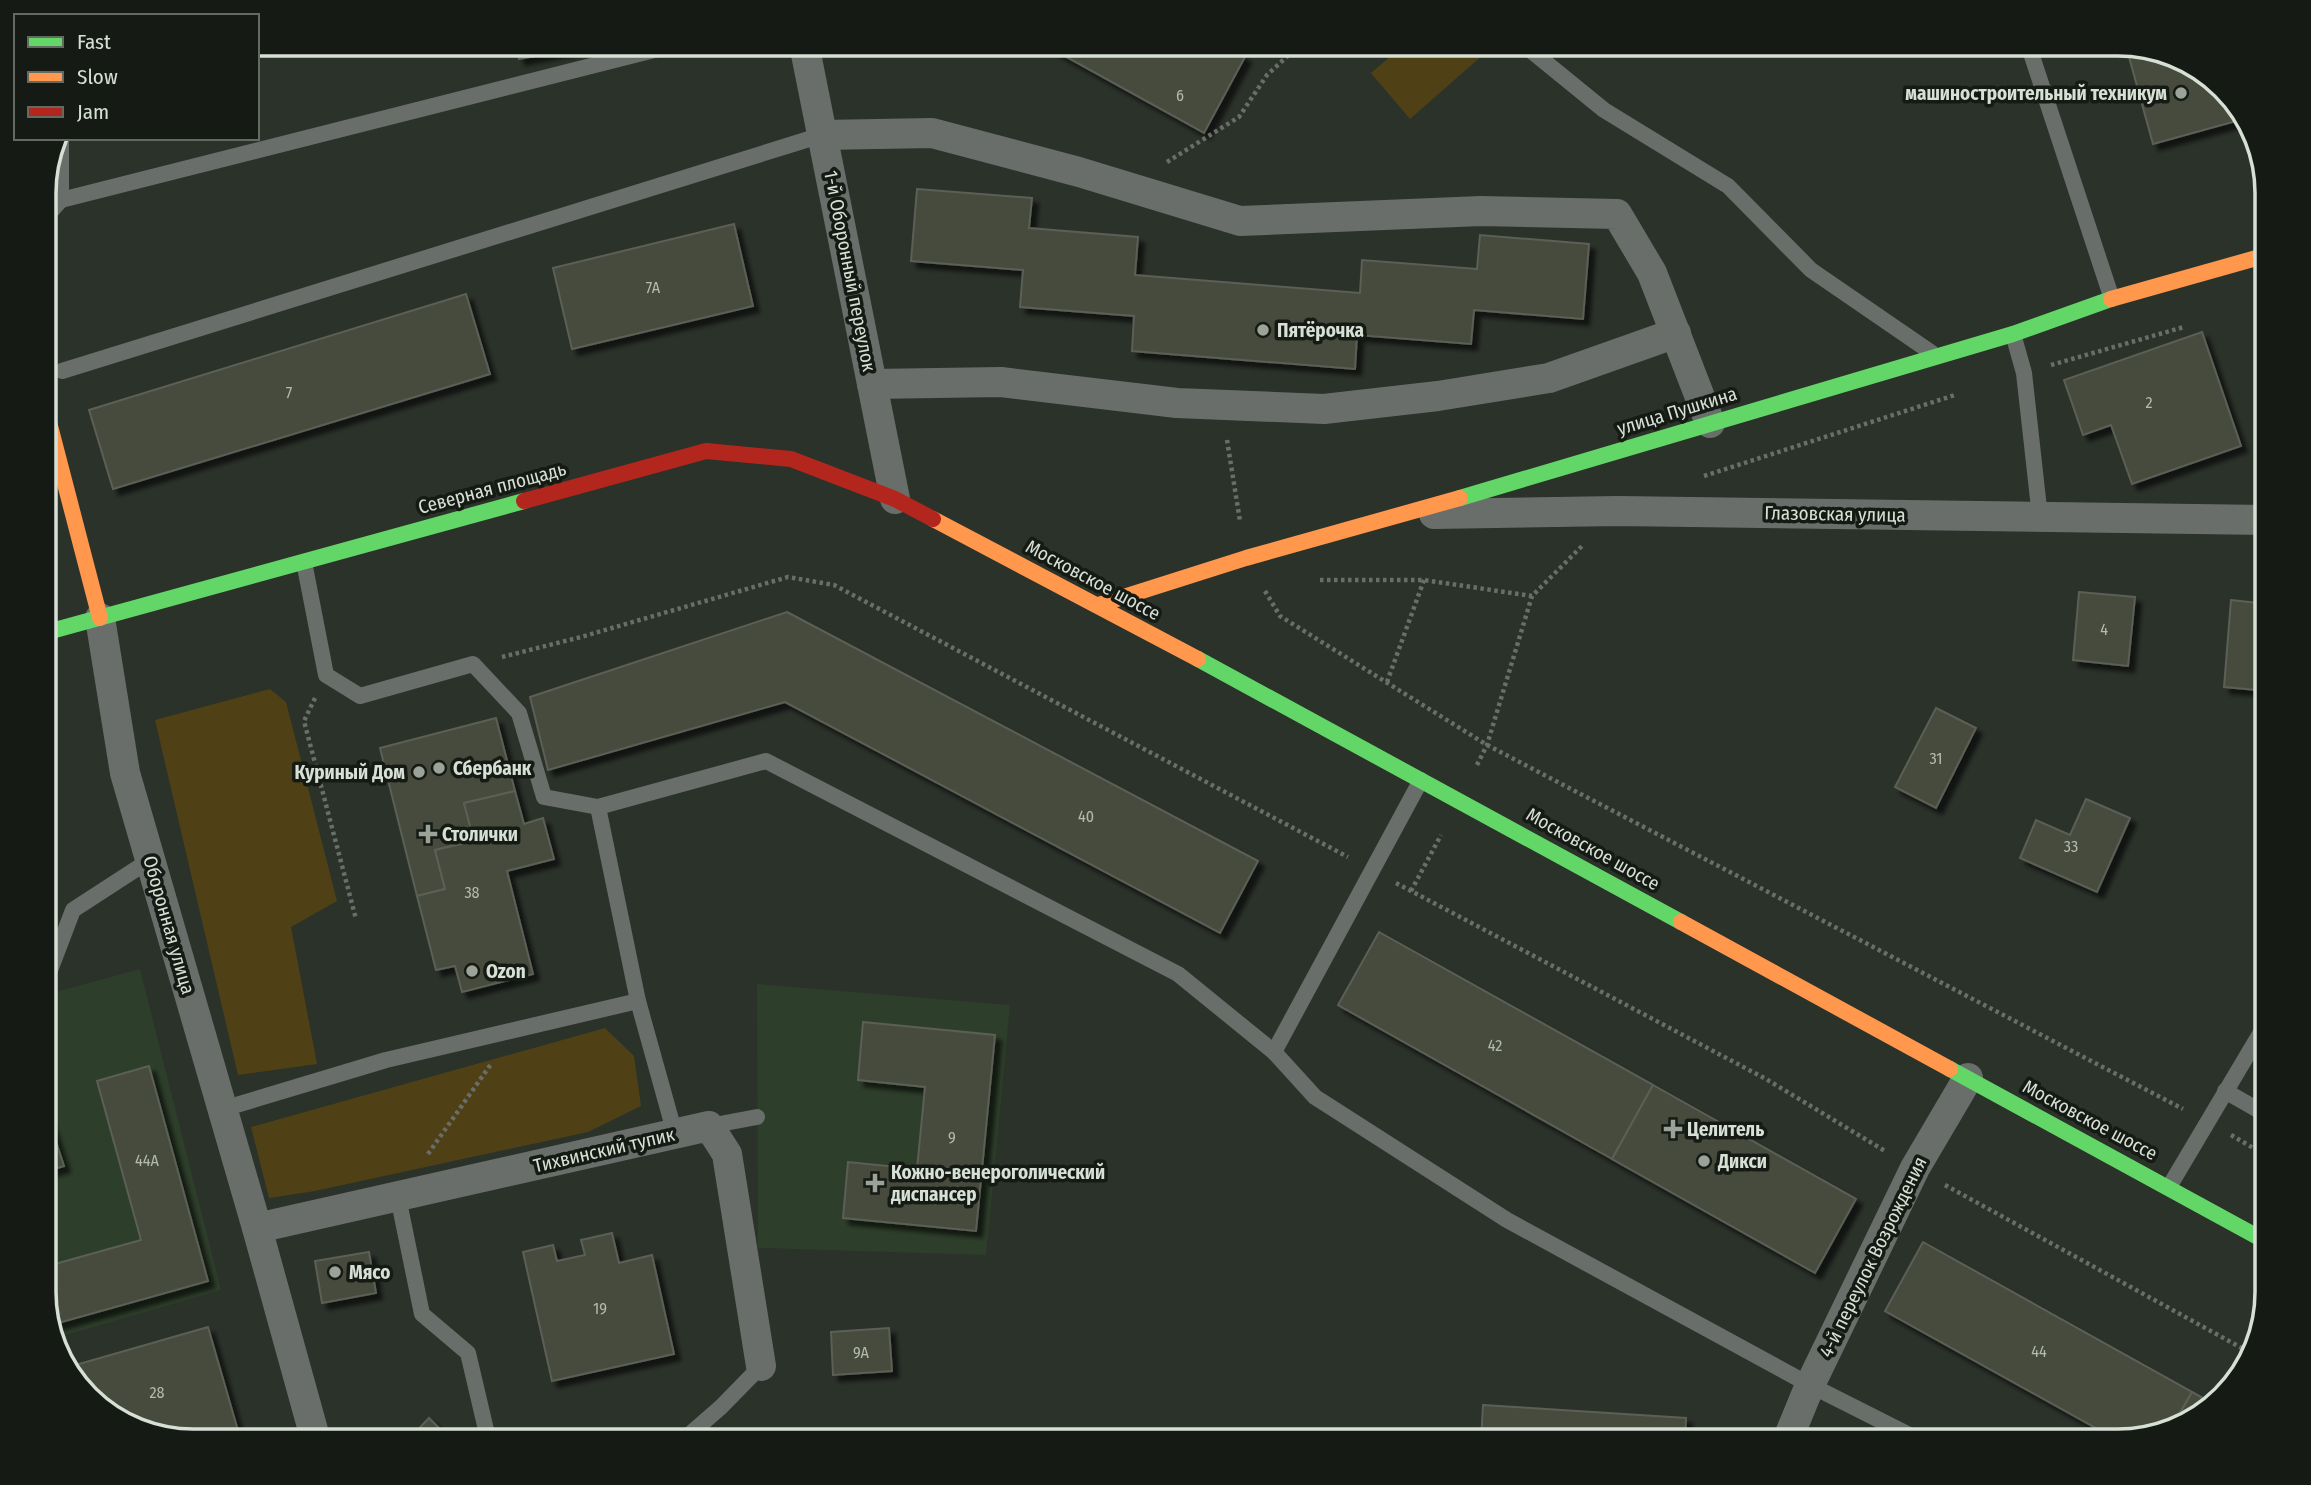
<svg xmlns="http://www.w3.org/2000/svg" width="2311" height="1485" viewBox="0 0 2311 1485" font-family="'Fira Sans Condensed',sans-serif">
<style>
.built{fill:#2d3e2a}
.green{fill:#4f4115}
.building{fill:#474c3c;stroke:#5b5f57;stroke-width:2;filter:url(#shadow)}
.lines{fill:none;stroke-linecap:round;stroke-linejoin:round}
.path{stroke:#696e6a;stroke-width:4.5;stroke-dasharray:3.5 3.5;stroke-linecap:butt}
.lane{stroke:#696e6b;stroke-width:16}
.street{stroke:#696e6b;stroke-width:30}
.fast{stroke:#63d668;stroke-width:16}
.slow{stroke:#ff974d;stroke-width:16}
.jam{stroke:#b3261e;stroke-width:16}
.poi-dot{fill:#9ba399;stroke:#151b14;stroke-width:2.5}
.labels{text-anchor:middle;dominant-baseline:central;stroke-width:7;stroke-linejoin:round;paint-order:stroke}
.number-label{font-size:16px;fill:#b3bbaf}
.poi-label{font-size:19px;font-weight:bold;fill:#d7e0d5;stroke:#151b14;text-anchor:start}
.street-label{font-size:19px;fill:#d7e0d5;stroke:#151b14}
.rim{fill:none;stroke:#d7e0d5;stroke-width:3.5}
</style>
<defs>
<filter id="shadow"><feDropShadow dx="6" dy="6" stdDeviation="2" flood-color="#0009"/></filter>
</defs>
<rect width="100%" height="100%" fill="#2b322a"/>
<g class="built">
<path d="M140 969 221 1290 55 1338 44 1301V995Z"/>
<path d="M757 984 1010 1005 986 1255 758 1248Z"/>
</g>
<g class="green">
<path d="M1405 44H1491L1493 46 1410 119 1371 73Z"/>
<path d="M270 689 286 702 337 901 291 927 317 1064 238 1075 155 720Z"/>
<path d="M605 1028 634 1056 641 1106 588 1132 315 1191 269 1198 251 1127Z"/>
</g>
<g class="building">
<path d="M516 44H570L571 49 519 59Z"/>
<path d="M1043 44H1222L1245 57 1204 133Z"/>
<path d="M2126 46 2200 69 2247 118 2153 144Z"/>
<path d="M917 189 1032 198 1029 228 1138 237 1135 275 1360 293 1362 260 1477 269 1480 235 1589 244 1583 319 1474 310 1471 344 1357 335 1355 369 1132 351 1134 316 1020 307 1023 270 911 261Z"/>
<path d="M734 224 753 306 572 349 553 268Z"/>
<path d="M466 294 490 374 113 489 89 410Z"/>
<path d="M2202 332 2241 446 2132 484 2111 425 2083 435 2064 380Z"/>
<path d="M2079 592 2135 597 2128 666 2073 660Z"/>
<path d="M2231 600 2267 604V691L2224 687Z"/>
<path d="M787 612 1258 861 1220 933 785 702 548 770 530 697Z"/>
<path d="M1936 708 1976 728 1936 808 1895 787Z"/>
<path d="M496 718 515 791 464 803 474 841 435 850 445 889 417 896 380 748Z"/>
<path d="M515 791 524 824 543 818 554 859 507 871 533 974 462 992 455 966 436 970 417 896 445 889 435 850 474 841 464 803Z"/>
<path d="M2086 799 2130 818 2097 892 2020 858 2036 820 2070 835Z"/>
<path d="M1379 932 1653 1085 1612 1159 1338 1005Z"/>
<path d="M863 1022 995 1035 976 1231 843 1218 848 1162 917 1169 925 1087 858 1080Z"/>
<path d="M149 1066 208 1281 51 1325 44 1301V1267L141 1240 97 1081Z"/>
<path d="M1653 1085 1856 1199 1815 1273 1612 1159Z"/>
<path d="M44 1105 64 1166 44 1172Z"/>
<path d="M612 1233 619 1263 652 1255 674 1354 552 1381 523 1252 553 1245 557 1261 585 1255 581 1240Z"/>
<path d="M1923 1242 2192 1392 2172 1427 2119 1441 1885 1311Z"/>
<path d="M369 1252 376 1293 322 1303 315 1261Z"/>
<path d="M208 1327 241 1441H193L111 1416 65 1368Z"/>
<path d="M889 1328 892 1371 833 1375 831 1332Z"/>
<path d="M2192 1392 2212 1403 2192 1421 2172 1427Z"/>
<path d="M1483 1405 1686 1418 1685 1441H1481Z"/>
<path d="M429 1418 452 1441H407Z"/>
<path d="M788 1435 789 1441H743V1436Z"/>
</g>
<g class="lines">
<g class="path">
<path d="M1167 162 1239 117 1267 75 1293 51"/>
<path d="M2051 365 2184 327"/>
<path d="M1227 440 1240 521"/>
<path d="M1704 476 1955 395"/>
<path d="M1320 580H1424L1532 596 1583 545"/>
<path d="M1265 591 1280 616 1487 745 2183 1109"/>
<path d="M502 657 581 637 788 577 834 585 1348 857"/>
<path d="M1387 682 1424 580"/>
<path d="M315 698 304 721 356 919"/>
<path d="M1477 765 1487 745 1532 596"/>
<path d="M1396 883 1766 1079 1885 1151"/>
<path d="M1411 891 1441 835"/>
<path d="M2231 1135 2267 1156"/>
<path d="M428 1154 491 1064"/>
<path d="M1945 1185 2249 1352"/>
</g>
<g class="lane">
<path d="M1523 44 1604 110 1728 186 1811 270 1932 353"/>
<path d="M2028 44 2112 299"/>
<path d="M61 200 678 44"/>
<path d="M44 219 61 200V138"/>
<path d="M2013 334 2024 373 2040 517"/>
<path d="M62 371 822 135"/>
<path d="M304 562 326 675 360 696 473 664 519 713 544 797 598 807"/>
<path d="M44 986 73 910 150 860"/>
<path d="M1274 1052 1421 780"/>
<path d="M2225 1091 2267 1115"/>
<path d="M223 1109 386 1060 638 1001"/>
<path d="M709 1126 757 1117"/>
<path d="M675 1134 638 1001 598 807 766 761 1178 974 1274 1052 1315 1097 1507 1220 1810 1385 1921 1441"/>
<path d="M2169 1187 2267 1022"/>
<path d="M398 1197 422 1314 468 1353 487 1434 499 1441"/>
<path d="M682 1441 721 1407 761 1366"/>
</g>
<g class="street">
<path d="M804 44 895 499"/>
<path d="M822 135 932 133 1079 172 1240 221 1481 211 1617 214 1652 273 1710 423"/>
<path d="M872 384 1001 382 1177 403 1324 409 1438 396 1549 378 1676 333"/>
<path d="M1434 514 1618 511 2267 520"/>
<path d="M100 618 125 773 257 1228 316 1441"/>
<path d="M257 1228 709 1126 727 1154 761 1366"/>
<path d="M1787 1441 1810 1385 1915 1168 1968 1078"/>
</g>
<g class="fast">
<path d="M1460 498 2013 334 2111 299"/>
<path d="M44 633 524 501"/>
<path d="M1198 659 1681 922"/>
<path d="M1950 1069 2267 1242"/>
</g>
<g class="slow">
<path d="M2111 299 2267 255"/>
<path d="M44 403 100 618"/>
<path d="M933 519 1198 659"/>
<path d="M1098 605 1246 558 1460 498"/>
<path d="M1681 922 1950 1069"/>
</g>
<path class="jam" d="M524 501 706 451 791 459 895 499 933 519"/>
</g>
<g class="poi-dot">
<circle cx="2181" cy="93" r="7"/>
<circle cx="1263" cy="330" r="7"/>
<circle cx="439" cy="768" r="7"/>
<circle cx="419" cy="772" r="7"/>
<path d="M424.5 823.5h7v7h7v7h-7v7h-7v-7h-7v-7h7z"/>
<circle cx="472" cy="971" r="7"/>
<path d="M1669.5 1118.5h7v7h7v7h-7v7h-7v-7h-7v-7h7z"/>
<circle cx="1704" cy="1161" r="7"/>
<path d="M871.5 1172.5h7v7h7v7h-7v7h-7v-7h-7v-7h7z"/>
<circle cx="335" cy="1272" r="7"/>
</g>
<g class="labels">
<g class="number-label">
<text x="1180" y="95">6</text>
<text x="653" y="287">7А</text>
<text x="289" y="392">7</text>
<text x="2149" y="402">2</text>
<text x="2104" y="629">4</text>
<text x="1936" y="758">31</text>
<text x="1086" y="816">40</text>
<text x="2071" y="846">33</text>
<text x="472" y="892">38</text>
<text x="1495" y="1045">42</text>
<text x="952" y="1137">9</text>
<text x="147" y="1160">44А</text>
<text x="600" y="1308">19</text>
<text x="2039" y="1351">44</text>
<text x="861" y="1352">9А</text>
<text x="157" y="1392">28</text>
</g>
<g class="poi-label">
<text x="2167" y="93" text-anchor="end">машиностроительный техникум</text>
<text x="1277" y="330">Пятёрочка</text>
<text x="453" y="768">Сбербанк</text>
<text x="405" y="772" text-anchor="end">Куриный Дом</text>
<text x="442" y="834">Столички</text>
<text x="486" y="971">Ozon</text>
<text x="1687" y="1129">Целитель</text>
<text x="1718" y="1161">Дикси</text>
<text x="891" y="1172">Кожно-венероголический<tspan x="891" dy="22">диспансер</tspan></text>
<text x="349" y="1272">Мясо</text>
</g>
<g class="street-label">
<text transform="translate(850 271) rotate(79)">1-й Оборонный переулок</text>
<text transform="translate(1677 411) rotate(-17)">улица Пушкина</text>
<text transform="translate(492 488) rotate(-15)">Северная площадь</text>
<text transform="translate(1835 514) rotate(1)">Глазовская улица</text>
<text transform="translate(1093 580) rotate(28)">Московское шоссе</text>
<text transform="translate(1593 849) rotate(29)">Московское шоссе</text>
<text transform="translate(169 925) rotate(74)">Оборонная улица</text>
<text transform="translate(2090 1120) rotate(28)">Московское шоссе</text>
<text transform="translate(604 1150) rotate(-13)">Тихвинский тупик</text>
<text transform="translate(1873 1257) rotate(-64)">4-й переулок Возрождения</text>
</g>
</g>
<path d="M0 0H2311V1485H0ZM193 56H2118A137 137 0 0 1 2255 193V1292A137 137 0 0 1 2118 1429H193A137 137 0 0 1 56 1292V193A137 137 0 0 1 193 56Z" fill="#151b14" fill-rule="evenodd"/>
<path class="rim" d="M193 56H2118A137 137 0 0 1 2255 193V1292A137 137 0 0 1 2118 1429H193A137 137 0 0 1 56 1292V193A137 137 0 0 1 193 56Z"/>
<rect x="14" y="14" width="245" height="126" fill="#151b14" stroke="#636a61" stroke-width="2"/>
<rect x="28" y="37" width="35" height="10" fill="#63d668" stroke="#636a61" stroke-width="2"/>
<text x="77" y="49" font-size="21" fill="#d7e0d5">Fast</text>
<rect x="28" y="72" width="35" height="10" fill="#ff974d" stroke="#636a61" stroke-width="2"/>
<text x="77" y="84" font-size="21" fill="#d7e0d5">Slow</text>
<rect x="28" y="107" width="35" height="10" fill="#b3261e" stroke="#636a61" stroke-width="2"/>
<text x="77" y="119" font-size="21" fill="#d7e0d5">Jam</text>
</svg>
